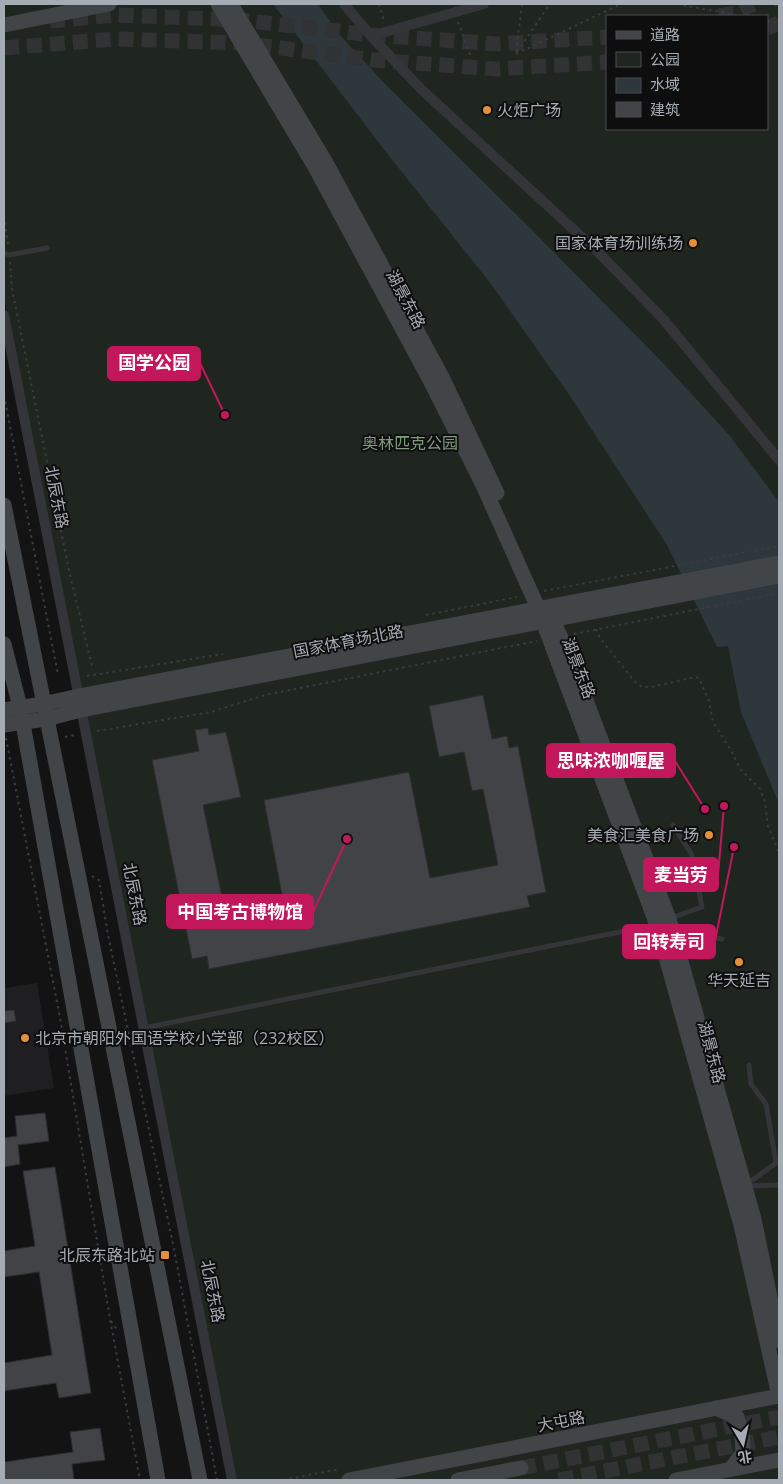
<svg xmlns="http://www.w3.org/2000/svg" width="783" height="1484" viewBox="0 0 783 1484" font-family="'Open Sans','Noto Sans SC',sans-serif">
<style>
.built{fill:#1f1f21}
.green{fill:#1f261f;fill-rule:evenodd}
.water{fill:#2d373c}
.building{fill:#424347;stroke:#2d2d30}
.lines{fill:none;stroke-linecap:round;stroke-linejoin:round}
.secondary-tunnel{stroke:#303234;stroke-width:15;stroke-dasharray:15 8;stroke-linecap:butt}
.path{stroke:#3a3c40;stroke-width:2;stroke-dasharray:2.5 4;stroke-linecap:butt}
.lane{stroke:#343539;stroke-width:5}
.street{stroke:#343539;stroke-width:10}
.secondary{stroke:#424548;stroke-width:15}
.poi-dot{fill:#e4903b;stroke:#0e0e0f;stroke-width:2}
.labels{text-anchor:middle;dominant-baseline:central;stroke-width:4;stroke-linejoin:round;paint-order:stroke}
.poi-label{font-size:16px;fill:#a5acb3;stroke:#0e0e0f;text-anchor:end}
.street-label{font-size:16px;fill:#a5acb3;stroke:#0e0e0f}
.park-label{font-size:16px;fill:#809d7d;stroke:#0e0e0f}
.leader{fill:none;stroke:#c2185b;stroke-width:2}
.callout-dot{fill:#c2185b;stroke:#0e0e0f;stroke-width:2}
.callout{fill:#c2185b;stroke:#c2185b;stroke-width:2}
.callout-label{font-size:18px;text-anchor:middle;font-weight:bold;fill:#fff}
</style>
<rect width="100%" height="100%" fill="#131314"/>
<path class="built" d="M37 983 54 1088 4 1096V988Z"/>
<path class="green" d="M4 4H779V1480H237L4 296ZM607 16H767V129H607Z"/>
<path class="water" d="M273 4H318L339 34 387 86 528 226 664 364 730 436 779 502V804L741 712 728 646 717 647 667 545 570 396 491 284 382 147Z"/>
<g class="building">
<path d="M483 695 492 739 507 736 509 748 518 746 546 892 527 896 530 907 209 969 207 956 192 959 152 760 199 751 195 730 208 728 209 735 226 732 241 797 203 805 226 916 284 905 264 800 409 772 430 878 498 865 483 789 472 791 464 752 439 757 429 706Z"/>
<path d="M14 1010 16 1021 4 1023V1011Z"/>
<path d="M45 1113 49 1141 18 1145 20 1164 4 1167V1138L17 1136 15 1116Z"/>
<path d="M55 1167 91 1393 59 1398 56 1383 4 1391V1363L52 1355 39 1272 4 1277V1251L35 1246 23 1171Z"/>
<path d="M100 1428 105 1460 72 1464 74 1480H4V1462L73 1452 70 1432Z"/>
</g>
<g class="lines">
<g class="secondary-tunnel">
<path d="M719 16 736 13 753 4"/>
<path d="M50 21 117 15 240 20 373 35 497 44 607 37"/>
<path d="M767 28 779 23"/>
<path d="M4 48 115 39 242 43 374 60 497 69 607 62"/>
<path d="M521 1468 779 1417"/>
<path d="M559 1480 779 1437"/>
</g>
<g class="path">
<path d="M379 4 384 21"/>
<path d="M677 4 742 16"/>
<path d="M775 4 779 9"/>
<path d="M767 21 779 23"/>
<path d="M458 22 471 57"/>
<path d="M516 52 522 4"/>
<path d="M517 52 550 4"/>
<path d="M516 54 621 4"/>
<path d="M4 216 8 245"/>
<path d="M10 262 12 289 70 575 92 666"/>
<path d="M4 395 58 675"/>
<path d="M544 591 779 546"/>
<path d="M426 615 517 597"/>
<path d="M596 629 600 638 635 682 642 687H651L695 677 699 678 709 701 713 722 732 752 740 769 760 789 765 802 768 826 779 853"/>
<path d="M574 634 779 593"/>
<path d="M87 676 223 654"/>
<path d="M97 731 211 712 265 695 537 641"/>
<path d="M65 737 75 735"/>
<path d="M6 738 60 1018 110 1319 140 1480"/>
<path d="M92 876 99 880 108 935 174 1249 217 1480"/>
<path d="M111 1321 117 1330"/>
<path d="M283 1480 340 1469"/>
</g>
<g class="lane">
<path d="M4 253 9 255 47 248"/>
<path d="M671 918 702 907 692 855 673 825"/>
<path d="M676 939 696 936 722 939"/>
<path d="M144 1028 654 925"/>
<path d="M747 1184 776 1163 766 1104 751 1084 749 1065"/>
<path d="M748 1186 779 1185"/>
</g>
<g class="street">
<path d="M344 4 371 36 421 89 598 252 664 320 779 460"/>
<path d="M371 36 484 4"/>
<path d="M4 315 232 1480"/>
</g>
<g class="secondary">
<path d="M218 4 315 167 431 382 482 483 538 608 657 925 741 1225 779 1396"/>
<path d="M232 6 325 161 442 377 497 493"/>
<path d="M4 25 109 4"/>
<path d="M4 505 200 1480"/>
<path d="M548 610 568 653 669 919 754 1219 779 1341"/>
<path d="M4 644 20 707 158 1480"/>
<path d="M4 710 43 704 79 696 779 563"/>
<path d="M4 725 46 719 81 710 779 576"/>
<path d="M716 1408 737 1417 742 1433 743 1452 731 1469"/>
<path d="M349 1480 779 1396"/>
<path d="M458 1480 521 1468"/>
<path d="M676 1480 779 1460"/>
</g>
</g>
<g class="poi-dot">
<circle cx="487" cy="110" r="5"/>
<circle cx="693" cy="243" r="5"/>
<circle cx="709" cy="835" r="5"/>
<circle cx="739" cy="962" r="5"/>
<circle cx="25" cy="1038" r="5"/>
<rect x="160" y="1250" width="10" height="10" rx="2.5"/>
</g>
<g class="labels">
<g class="poi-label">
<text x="497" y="110" text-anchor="start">火炬广场</text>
<text x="683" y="243">国家体育场训练场</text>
<text x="699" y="835">美食汇美食广场</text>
<text x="739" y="980" text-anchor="middle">华天延吉</text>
<text x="35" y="1038" text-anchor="start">北京市朝阳外国语学校小学部（232校区）</text>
<text x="155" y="1255">北辰东路北站</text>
</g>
<g class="street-label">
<text transform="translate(406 299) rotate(62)">湖景东路</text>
<text transform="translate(57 497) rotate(79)">北辰东路</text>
<text transform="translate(348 641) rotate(-11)">国家体育场北路</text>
<text transform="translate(579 668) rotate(69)">湖景东路</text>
<text transform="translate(135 894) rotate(79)">北辰东路</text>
<text transform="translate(712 1052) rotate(75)">湖景东路</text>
<text transform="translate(213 1291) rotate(79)">北辰东路</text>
<text transform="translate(561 1421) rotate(-11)">大屯路</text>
</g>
<g class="park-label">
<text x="410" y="443">奥林匹克公园</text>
</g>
</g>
<path class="leader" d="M225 415L200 363M705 809L675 761M724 806L718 875M347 839L313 912M734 847L715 941"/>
<g class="callout-dot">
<circle cx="225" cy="415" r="5"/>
<circle cx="705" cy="809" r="5"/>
<circle cx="724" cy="806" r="5"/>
<circle cx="347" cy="839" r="5"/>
<circle cx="734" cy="847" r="5"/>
</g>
<g class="callout">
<rect x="108" y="347" width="92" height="33" rx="5"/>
<rect x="547" y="744" width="128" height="33" rx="5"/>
<rect x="644" y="858" width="74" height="33" rx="5"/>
<rect x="167" y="895" width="146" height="33" rx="5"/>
<rect x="623" y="925" width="92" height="33" rx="5"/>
</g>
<g class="callout-label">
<text x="154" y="369">国学公园</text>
<text x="611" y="767">思味浓咖喱屋</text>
<text x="681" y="881">麦当劳</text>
<text x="240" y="918">中国考古博物馆</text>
<text x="669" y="948">回转寿司</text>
</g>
<rect width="783" height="1484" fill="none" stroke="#a5acb3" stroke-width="10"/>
<rect x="606" y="15" width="162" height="115" fill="#0e0e0f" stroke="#4a4d51"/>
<rect x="616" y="31" width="25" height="8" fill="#424548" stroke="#4a4d51"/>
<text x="650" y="40" font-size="15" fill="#a5acb3">道路</text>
<rect x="616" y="52" width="25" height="15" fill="#1f261f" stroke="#4a4d51"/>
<text x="650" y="65" font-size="15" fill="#a5acb3">公园</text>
<rect x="616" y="78" width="25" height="15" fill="#2d373c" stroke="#4a4d51"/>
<text x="650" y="90" font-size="15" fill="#a5acb3">水域</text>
<rect x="616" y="102" width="25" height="15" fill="#424347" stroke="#4a4d51"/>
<text x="650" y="115" font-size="15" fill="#a5acb3">建筑</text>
<g transform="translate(743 1444) rotate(171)" stroke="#0e0e0f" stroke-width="4" paint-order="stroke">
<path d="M0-4L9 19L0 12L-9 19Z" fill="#a5acb3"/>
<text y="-8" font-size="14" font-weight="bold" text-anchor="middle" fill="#a5acb3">北</text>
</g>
</svg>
